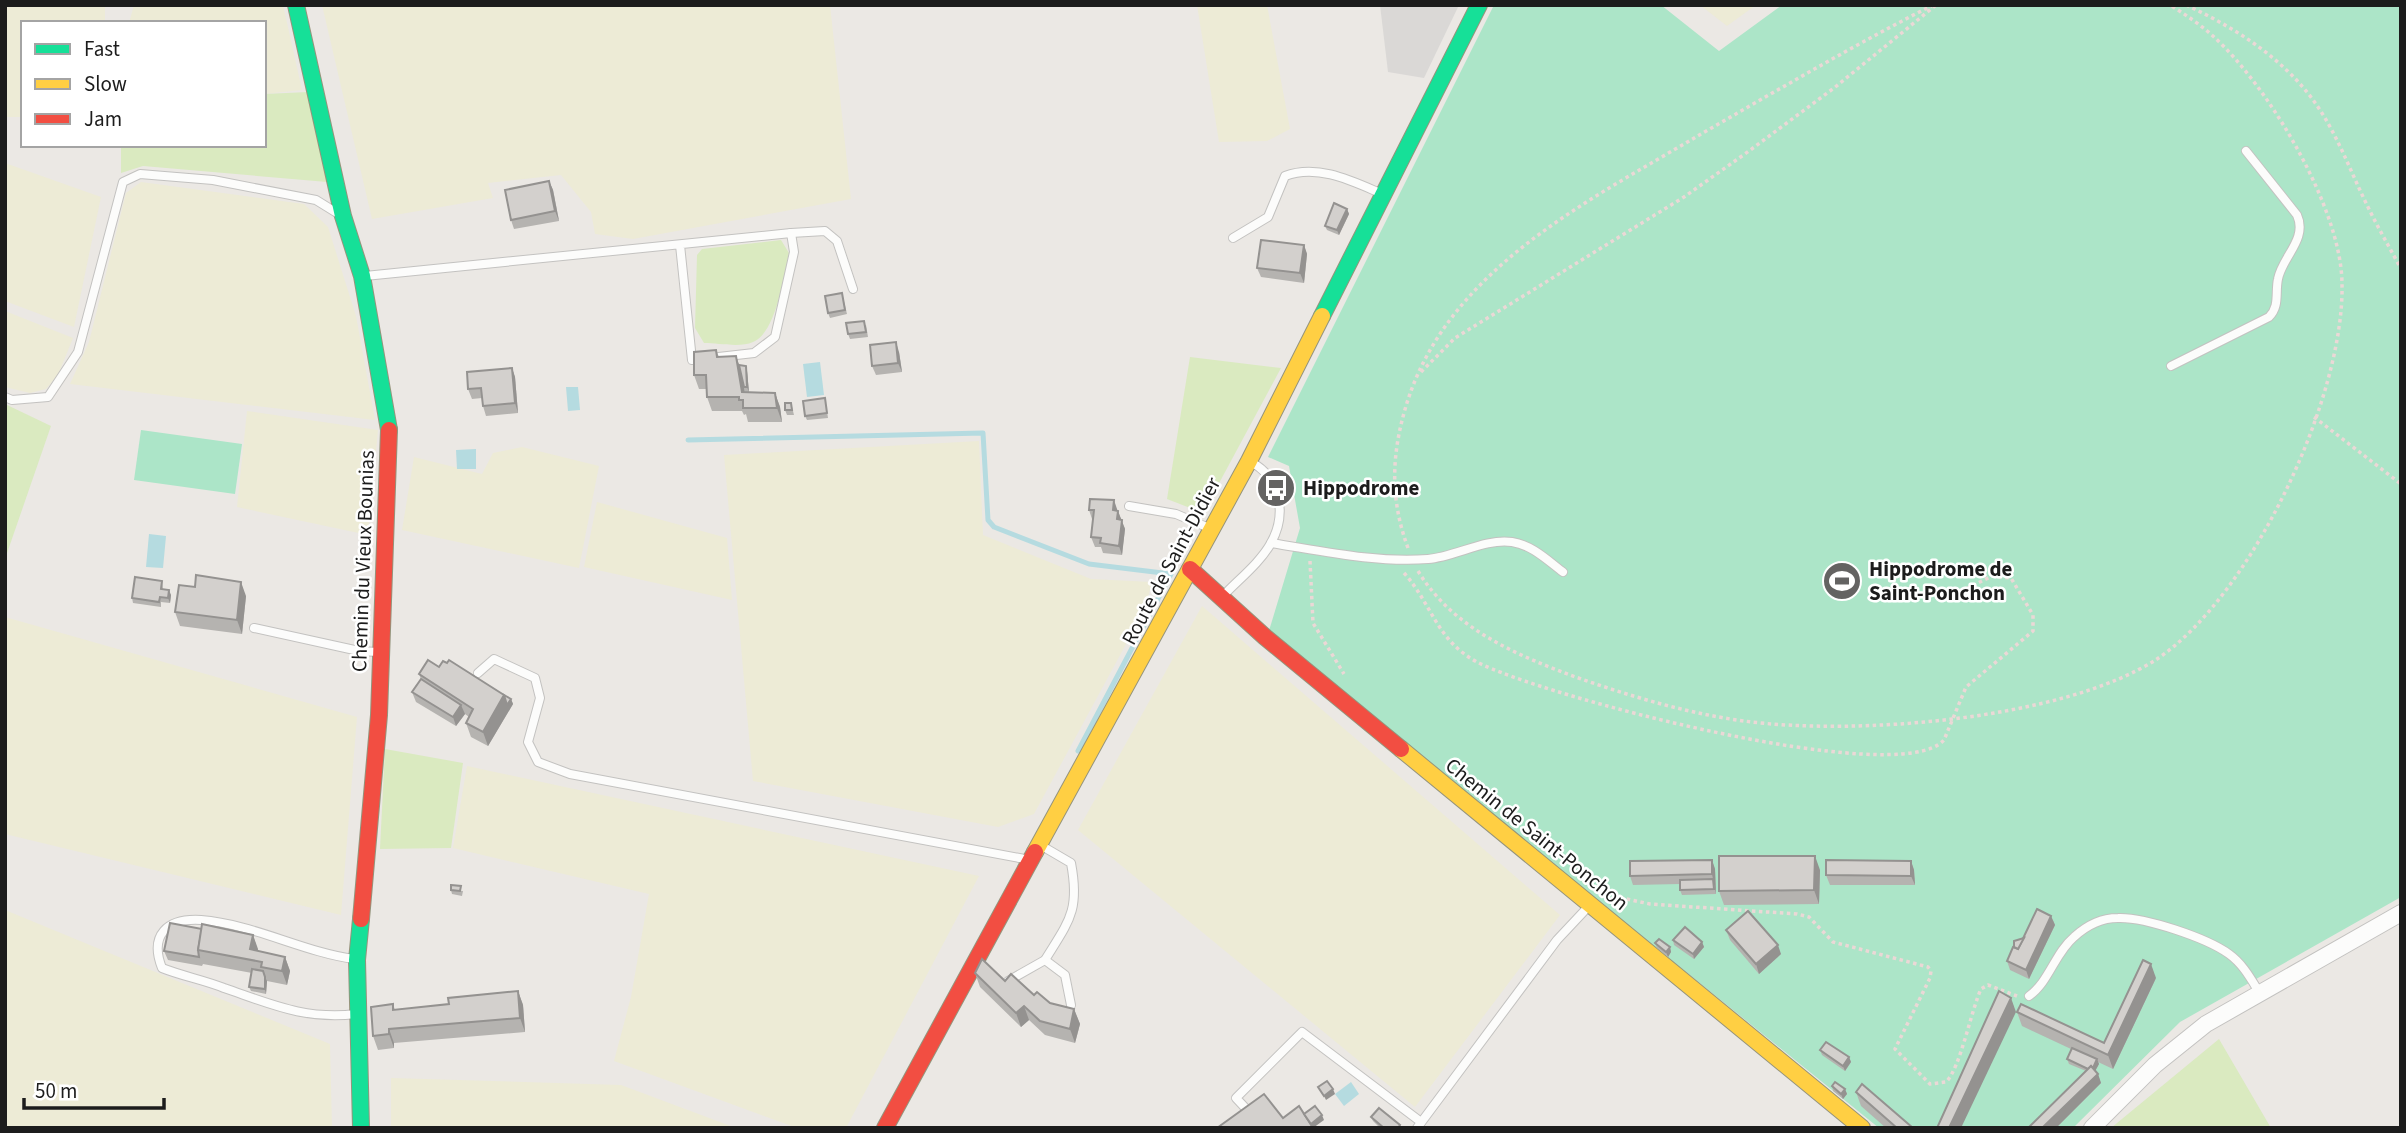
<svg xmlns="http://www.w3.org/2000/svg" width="2406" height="1133" viewBox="0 0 2406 1133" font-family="'Source Sans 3',sans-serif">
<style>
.residential{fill:#dad8d6}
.farmland{fill:#edebd6}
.grass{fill:#daeac0}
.pitch{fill:#ace5c8}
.water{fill:#b5dbe0}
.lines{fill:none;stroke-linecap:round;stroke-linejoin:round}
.stream{stroke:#b5dbe0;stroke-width:5}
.lane-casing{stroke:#c3c2c0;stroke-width:10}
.street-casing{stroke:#c3c2c0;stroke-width:18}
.fast-casing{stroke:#95947c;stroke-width:18}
.slow-casing{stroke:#95947c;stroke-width:18}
.jam-casing{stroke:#95947c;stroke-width:18}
.path{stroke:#ebd8d6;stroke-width:3.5;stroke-dasharray:3.5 3.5;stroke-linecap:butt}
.lane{stroke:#fcfcfb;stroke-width:8}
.street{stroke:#fcfcfb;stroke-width:16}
.fast{stroke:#16e098;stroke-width:16}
.slow{stroke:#ffcf43;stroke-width:16}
.jam{stroke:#f24e42;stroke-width:16}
.wall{fill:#b5b3b0}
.shaded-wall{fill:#949290}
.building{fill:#d3d0cd;stroke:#949290;stroke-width:2}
.labels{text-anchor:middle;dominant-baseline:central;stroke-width:5;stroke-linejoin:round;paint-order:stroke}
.poi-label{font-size:21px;font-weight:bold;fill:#1c1c1c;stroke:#fff;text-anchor:start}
.street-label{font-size:21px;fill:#1c1c1c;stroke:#fff}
</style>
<rect width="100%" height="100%" fill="#ebe8e4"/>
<path class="residential" d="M1380 5H1459L1424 78 1388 72Z"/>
<g class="farmland">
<path d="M5 5H105V23H23V117H5Z"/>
<path d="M134 5H283L302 90 264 94V23H129Z"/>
<path d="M322 5H830L851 199 633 239 595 234 591 212 561 175 488 183 493 198 372 219Z"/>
<path d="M1197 5H1267L1290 129 1267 141 1219 142Z"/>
<path d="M1700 5H1756L1727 26Z"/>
<path d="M5 163 101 197 74 327 5 301Z"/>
<path d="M141 182 304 204 328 227 356 316 375 420 70 384 89 342 126 193Z"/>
<path d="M5 311 73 338 58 375 46 389 30 393 5 387Z"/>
<path d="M247 411 378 430 368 535 237 507Z"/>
<path d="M979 441 983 535 1091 579 1152 582 1145 609 1034 814 998 827 753 781 724 455Z"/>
<path d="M522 447 599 466 579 568 402 530 414 457 482 474 493 453Z"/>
<path d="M597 502 727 538 732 600 584 567Z"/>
<path d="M1202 606 1560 915 1415 1107 1078 830Z"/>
<path d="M5 617 357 717 341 915 5 834Z"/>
<path d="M467 766 979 876 846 1128H797L614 1061 631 997 649 894 453 848Z"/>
<path d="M5 910 330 1044 332 1128H5Z"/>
<path d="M391 1078 621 1085 736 1128H391Z"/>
</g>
<g class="grass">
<path d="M308 92 327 182 143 166 121 173V145H264V94Z"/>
<path d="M781 240 789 253C784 276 776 333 753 342 740 348 718 343 704 343L695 328 697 255 702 249Z"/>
<path d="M1190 357 1281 368 1203 513 1167 499Z"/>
<path d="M5 404 51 426 5 559Z"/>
<path d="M385 749 463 763 451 848 380 849Z"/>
<path d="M2219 1039 2271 1128H2111Z"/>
</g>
<g class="pitch">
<path d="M1494 5H1661L1719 51 1782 5H2401V897L2180 1022 2073 1128H1879L1268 634 1300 528 1289 466 1268 457Z"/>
<path d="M141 430 242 444 235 494 134 480Z"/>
</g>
<g class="water">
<path d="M820 362 824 395 807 397 803 364Z"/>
<path d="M566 387H578L580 410 568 411Z"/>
<path d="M476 449V469H457L456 450Z"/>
<path d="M149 534 166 536 163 568 146 567Z"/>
<path d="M1351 1082 1359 1094 1344 1106 1335 1094Z"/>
</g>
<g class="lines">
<path class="stream" d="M688 440 983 433 988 520 994 527 1089 564 1171 574 1078 751"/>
<defs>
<g id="lane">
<path d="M791 233 825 231 837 241 853 289"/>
<path d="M1233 238 1268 217 1285 176C1317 164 1350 180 1380 193"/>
<path d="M365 276 791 233 794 252 775 337 754 353 692 360 680 245"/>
<path d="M2171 366 2269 317C2280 306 2275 293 2278 279 2282 257 2308 239 2297 215L2246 151"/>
<path d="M5 397 12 400 48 397 78 352 123 182 140 174 213 180 316 200 337 213"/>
<path d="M1129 506 1176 514 1209 528"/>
<path d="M1271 543C1322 551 1376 563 1428 559 1455 557 1485 538 1512 542 1532 545 1547 560 1563 572"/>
<path d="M1223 596C1238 580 1260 563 1271 543 1287 514 1281 478 1251 462"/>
<path d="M254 628 359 651 378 652"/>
<path d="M478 673 494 659 535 678 540 698 528 742 538 762 570 774 1030 860"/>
<path d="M1042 846 1071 863C1080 911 1069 921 1045 960L1065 975 1071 1005"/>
<path d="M354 959C303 952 253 924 201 920 167 918 149 935 162 968 182 976 204 980 224 988 271 1004 305 1020 356 1014"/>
<path d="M1008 981 1045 960"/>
<path d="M2029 996C2049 982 2055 953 2074 937 2086 926 2102 918 2118 918 2145 917 2207 938 2229 954 2243 964 2251 979 2259 992"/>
<path d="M1250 1113 1236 1098 1302 1032 1421 1122"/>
<path d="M1417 1128 1557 940 1588 907"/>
</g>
<path id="street" d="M2092 1128 2155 1065 2206 1024 2401 913"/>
<g id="fast">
<path d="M296 5 343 216 362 276 389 430"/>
<path d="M1322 316 1479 5"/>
<path d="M361 919 357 960 361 1128"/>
</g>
<g id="slow">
<path d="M1401 749 1862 1128"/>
<path d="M1035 852 1249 461 1322 316"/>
</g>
<g id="jam">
<path d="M1190 569 1265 637 1401 749"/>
<path d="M361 919 379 715 389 430"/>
<path d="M885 1128 1035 852"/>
</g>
</defs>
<use href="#lane" class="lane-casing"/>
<use href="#street" class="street-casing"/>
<use href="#fast" class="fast-casing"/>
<use href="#slow" class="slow-casing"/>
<use href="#jam" class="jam-casing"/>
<g class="path">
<path d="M2186 5C2238 29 2289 62 2320 110 2340 141 2352 175 2368 207 2378 228 2390 248 2401 269"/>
<path d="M1421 372 1455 338 1684 197 1749 151 1834 88 1936 5"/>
<path d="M2314 417 2401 484"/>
<path d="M1408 548C1391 502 1391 460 1404 413 1442 272 1585 203 1701 134 1778 90 1854 45 1933 5"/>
<path d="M1310 561 1313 623 1344 674"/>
<path d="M1418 571C1452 627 1512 653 1570 675 1626 695 1685 713 1744 721 1854 736 2063 720 2157 659 2252 596 2345 396 2342 283 2341 208 2269 87 2214 37 2201 25 2186 15 2170 5"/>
<path d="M1404 573C1432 604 1436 640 1477 662 1539 695 1899 791 1944 740L1966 687 2033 631V615L2011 578 1992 576 1944 600"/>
<path d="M1613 896 1650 904 1797 914 1809 917 1833 942 1928 967 1931 971 1930 978 1895 1049 1930 1084 1946 1082C1960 1069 1971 1011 1981 989L1988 985 2017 996"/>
</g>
<use href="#lane" class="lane"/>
<use href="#street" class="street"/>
<use href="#fast" class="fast"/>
<use href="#slow" class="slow"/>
<use href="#jam" class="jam"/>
</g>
<g class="wall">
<path d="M549 181 553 190 559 221 514 229 511 220Z"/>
<path d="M1347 209 1349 214 1339 235 1327 230 1325 226Z"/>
<path d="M1304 245 1307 254 1304 283 1261 277 1257 268Z"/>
<path d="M842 293 847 314 830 318 828 313Z"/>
<path d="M866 325 868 337 850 339 848 334Z"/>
<path d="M716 350 719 357 739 365 747 371 749 392H745L775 393 780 407 782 422H748L746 414 744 415 742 411H712L707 397V389H699L694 375Z"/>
<path d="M899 352 902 372 876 375 872 366Z"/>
<path d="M512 368 515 377 518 413 486 416 483 406 482 398 472 399 468 389Z"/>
<path d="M825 398 828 418 807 420 805 416Z"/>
<path d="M791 403 794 415H787L785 410Z"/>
<path d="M1117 509 1125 529 1122 555 1103 553 1101 547H1095L1091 537 1093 519H1092L1089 510Z"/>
<path d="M162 581 163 589 171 595 170 603 161 602V607L133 603 132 598Z"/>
<path d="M246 596 242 634 180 626 175 612Z"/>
<path d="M439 667 511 699 513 704 488 746 471 737 466 723 469 717 465 714 456 726 416 702 412 692 421 679 419 674Z"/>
<path d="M1712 860 1715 869 1716 894 1682 895 1680 890V884L1633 885 1630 876Z"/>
<path d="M1911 861 1914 870 1915 885H1830L1826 875Z"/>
<path d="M1820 870 1819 904 1724 905 1719 891Z"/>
<path d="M451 890 463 891 462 896 452 894Z"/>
<path d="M2051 916 2055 925 2029 979 2010 970 2007 961 2014 947 2024 938Z"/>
<path d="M202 929 253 935 258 951 285 957 290 971 287 985 267 981 266 994 251 991 249 987 252 973 203 964 202 966 168 960 164 951Z"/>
<path d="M1726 930 1781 954 1759 974 1730 940Z"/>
<path d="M1673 940 1702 942 1704 947 1694 959 1674 945Z"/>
<path d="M1655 943 1670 947 1671 952 1668 957 1657 948Z"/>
<path d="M975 973 1034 995 1050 1003 1074 1009 1080 1024 1075 1043 1045 1035 1029 1020 1021 1027 980 987Z"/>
<path d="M2156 978 2113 1069 2098 1062 2099 1064 2095 1071 2098 1074 2101 1083 2056 1128H2028L2086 1071 2069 1064 2067 1059 2071 1049 2022 1026 2017 1012 2104 1043Z"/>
<path d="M518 991 523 1005 525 1032 394 1043V1048L378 1050 373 1036 393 1004 395 1010 449 1004Z"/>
<path d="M1820 1050 1849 1057 1851 1062 1845 1071 1822 1055Z"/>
<path d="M1832 1086 1845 1089 1847 1094 1843 1099 1833 1091Z"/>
<path d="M1856 1092 1913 1128H1886L1861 1106Z"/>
<path d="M1371 1117 1400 1125 1401 1128H1380L1373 1121Z"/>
</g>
<g class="shaded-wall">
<path d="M549 181 553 190 559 221 555 211Z"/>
<path d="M1347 209 1349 214 1339 235 1337 230Z"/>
<path d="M1304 245 1307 254 1304 283 1300 273Z"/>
<path d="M896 342 899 352 902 372 898 363Z"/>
<path d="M736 356 741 370 747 407 742 392Z"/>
<path d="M746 366 747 371 749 392 747 387Z"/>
<path d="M512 368 515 377 518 413 515 403Z"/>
<path d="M775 393 780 407 782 422 777 408Z"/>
<path d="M1114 500 1117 509 1116 520 1113 510Z"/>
<path d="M1118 511 1125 529 1122 555 1119 546 1117 519Z"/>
<path d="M241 582 246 596 242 634 237 620Z"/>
<path d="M169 590 171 595 170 603 168 598Z"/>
<path d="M504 695 511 699 513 704 488 746 483 732Z"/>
<path d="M461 705 465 714 456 726 453 717Z"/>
<path d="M1815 856 1820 870 1819 904 1814 890Z"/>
<path d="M1712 860 1715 869 1716 894 1712 874Z"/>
<path d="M1911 861 1914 870 1915 885 1911 876Z"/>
<path d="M2051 916 2055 925 2029 979 2026 970Z"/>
<path d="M253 935 258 949 256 961 250 949Z"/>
<path d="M1702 942 1704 947 1694 959 1693 954Z"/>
<path d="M1778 945 1781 954 1759 974 1756 964Z"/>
<path d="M1670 947 1671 952 1668 957 1666 952Z"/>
<path d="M285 957 290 971 287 985 282 971Z"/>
<path d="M2151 964 2156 978 2113 1069 2108 1055Z"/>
<path d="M265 977 267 981 266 994 265 989Z"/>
<path d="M518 991 523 1005 525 1032 520 1018Z"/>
<path d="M2011 998 2016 1012 1961 1128H1949Z"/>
<path d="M1024 1006 1029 1020 1021 1027 1016 1013Z"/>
<path d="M1074 1009 1080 1024 1075 1043 1070 1029Z"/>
<path d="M389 1029 394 1043V1048L389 1034Z"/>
<path d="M1849 1057 1851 1062 1845 1071 1843 1066Z"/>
<path d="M2097 1059 2099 1064 2093 1075 2092 1070Z"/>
<path d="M2098 1074 2101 1083 2056 1128H2042Z"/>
<path d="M1333 1089 1335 1094 1326 1100 1324 1096Z"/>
<path d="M1845 1089 1847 1094 1843 1099 1841 1094Z"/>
<path d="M1322 1115 1324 1120 1313 1128 1308 1126Z"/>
</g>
<g class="building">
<path d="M549 181 555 211 511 220 505 190Z"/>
<path d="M1334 203 1347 209 1337 230 1325 226Z"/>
<path d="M1261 240 1304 245 1300 273 1257 268Z"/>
<path d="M842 293 845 310 828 313 825 296Z"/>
<path d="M864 321 866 332 848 334 846 323Z"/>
<path d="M896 342 898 363 872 366 870 345Z"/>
<path d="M716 350 717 357 736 356 742 392 775 393 777 408H743V400H739V397H707L706 375H694V352Z"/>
<path d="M739 365 746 366 747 387H744Z"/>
<path d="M512 368 515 403 483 406 481 388 468 389 467 372Z"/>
<path d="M825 398 827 413 805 416 803 401Z"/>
<path d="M785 403H791L792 410H785Z"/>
<path d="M1090 499 1114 500 1113 510 1118 511 1117 519 1122 520 1119 546 1100 543 1101 538 1091 537 1094 510H1089Z"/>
<path d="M196 575 241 582 237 620 175 612 179 585 195 587Z"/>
<path d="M135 577 162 581 161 589 169 590 168 598 160 597 159 602 132 598Z"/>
<path d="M428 660 439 667 443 661 447 663 449 660 504 695 483 732 466 723 473 709 419 674Z"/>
<path d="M421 679 461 705 453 717 412 692Z"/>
<path d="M504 695 511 699 507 705Z"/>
<path d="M1719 856H1815L1814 890 1719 891Z"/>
<path d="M1712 860V874L1630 876V861Z"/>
<path d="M1826 860 1911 861V876L1826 875Z"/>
<path d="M1713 879 1714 889 1680 890V880Z"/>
<path d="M451 885 461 886 460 891 451 890Z"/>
<path d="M2037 909 2051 916 2026 970 2007 961 2013 947 2018 949Z"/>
<path d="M1748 911 1778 945 1756 964 1726 930Z"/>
<path d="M170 923 202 929 198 950 199 957 164 951Z"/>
<path d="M202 924 253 935 250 949 285 957 282 971 261 967 262 962 198 950Z"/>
<path d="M1685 927 1702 942 1693 954 1673 940Z"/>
<path d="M2024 938 2018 949 2014 947V941Z"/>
<path d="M1659 939 1670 947 1666 952 1655 943Z"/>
<path d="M982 959 1005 981 1011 974 1034 995 1037 992 1050 1003 1074 1009 1070 1029 1040 1021 1024 1006 1016 1013 975 973Z"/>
<path d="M2143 960 2151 964 2108 1055 2017 1012 2021 1004 2104 1043Z"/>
<path d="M252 969 263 971 265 977V989L249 987Z"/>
<path d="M518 991 520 1018 389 1029V1034L373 1036 371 1007 393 1004V1010L449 1004 448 998Z"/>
<path d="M1999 991 2011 998 1949 1128H1937Z"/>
<path d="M1826 1042 1849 1057 1843 1066 1820 1050Z"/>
<path d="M2072 1048 2097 1059 2093 1068 2091 1066 2088 1069 2067 1059Z"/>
<path d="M2091 1066 2098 1074 2042 1128H2028Z"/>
<path d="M1327 1081 1333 1089 1324 1096 1318 1087Z"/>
<path d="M1835 1082 1845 1089 1841 1094 1832 1086Z"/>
<path d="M1862 1084 1913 1128H1897L1856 1092Z"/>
<path d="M1264 1094 1283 1118 1299 1106 1313 1128H1217Z"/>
<path d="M1315 1106 1322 1115 1311 1124 1304 1114Z"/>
<path d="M1379 1108 1400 1125 1398 1128H1384L1371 1117Z"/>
</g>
<defs>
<symbol id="bus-disc" viewBox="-11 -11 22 22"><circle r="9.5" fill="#646362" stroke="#fff"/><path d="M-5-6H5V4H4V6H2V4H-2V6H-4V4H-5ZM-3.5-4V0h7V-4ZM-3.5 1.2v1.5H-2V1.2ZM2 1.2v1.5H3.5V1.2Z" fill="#fff"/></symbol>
<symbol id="stadium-disc" viewBox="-11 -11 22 22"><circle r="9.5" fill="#646362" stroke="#fff"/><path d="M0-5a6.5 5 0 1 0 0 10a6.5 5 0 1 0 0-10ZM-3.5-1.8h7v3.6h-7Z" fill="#fff"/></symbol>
</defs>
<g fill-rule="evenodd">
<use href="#bus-disc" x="1254" y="466" width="44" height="44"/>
<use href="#stadium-disc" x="1820" y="559" width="44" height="44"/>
</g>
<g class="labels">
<g class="poi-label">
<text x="1303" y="488">Hippodrome</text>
<text x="1869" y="569">Hippodrome de<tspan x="1869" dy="24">Saint-Ponchon</tspan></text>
</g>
<g class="street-label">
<text transform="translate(363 561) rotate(-88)">Chemin du Vieux Bounias</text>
<text transform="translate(1171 561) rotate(-62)">Route de Saint-Didier</text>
<text transform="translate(1537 834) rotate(39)">Chemin de Saint-Ponchon</text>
</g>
</g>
<rect width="2406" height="1133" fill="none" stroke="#1c1c1c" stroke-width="14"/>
<rect x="21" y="21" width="245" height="126" fill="#ffffff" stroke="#a4a4a4" stroke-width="2"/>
<rect x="35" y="44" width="35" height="10" fill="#16e098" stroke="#a4a4a4" stroke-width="2"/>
<text x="84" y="56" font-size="21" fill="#1c1c1c">Fast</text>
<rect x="35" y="79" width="35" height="10" fill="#ffcf43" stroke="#a4a4a4" stroke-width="2"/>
<text x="84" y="91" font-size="21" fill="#1c1c1c">Slow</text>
<rect x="35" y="114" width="35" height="10" fill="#f24e42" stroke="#a4a4a4" stroke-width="2"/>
<text x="84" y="126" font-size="21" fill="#1c1c1c">Jam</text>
<path d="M24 1098v10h140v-10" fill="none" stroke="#1c1c1c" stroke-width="3.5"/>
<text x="35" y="1098" font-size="21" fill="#1c1c1c" stroke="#ffffff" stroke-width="5" paint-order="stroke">50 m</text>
</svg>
